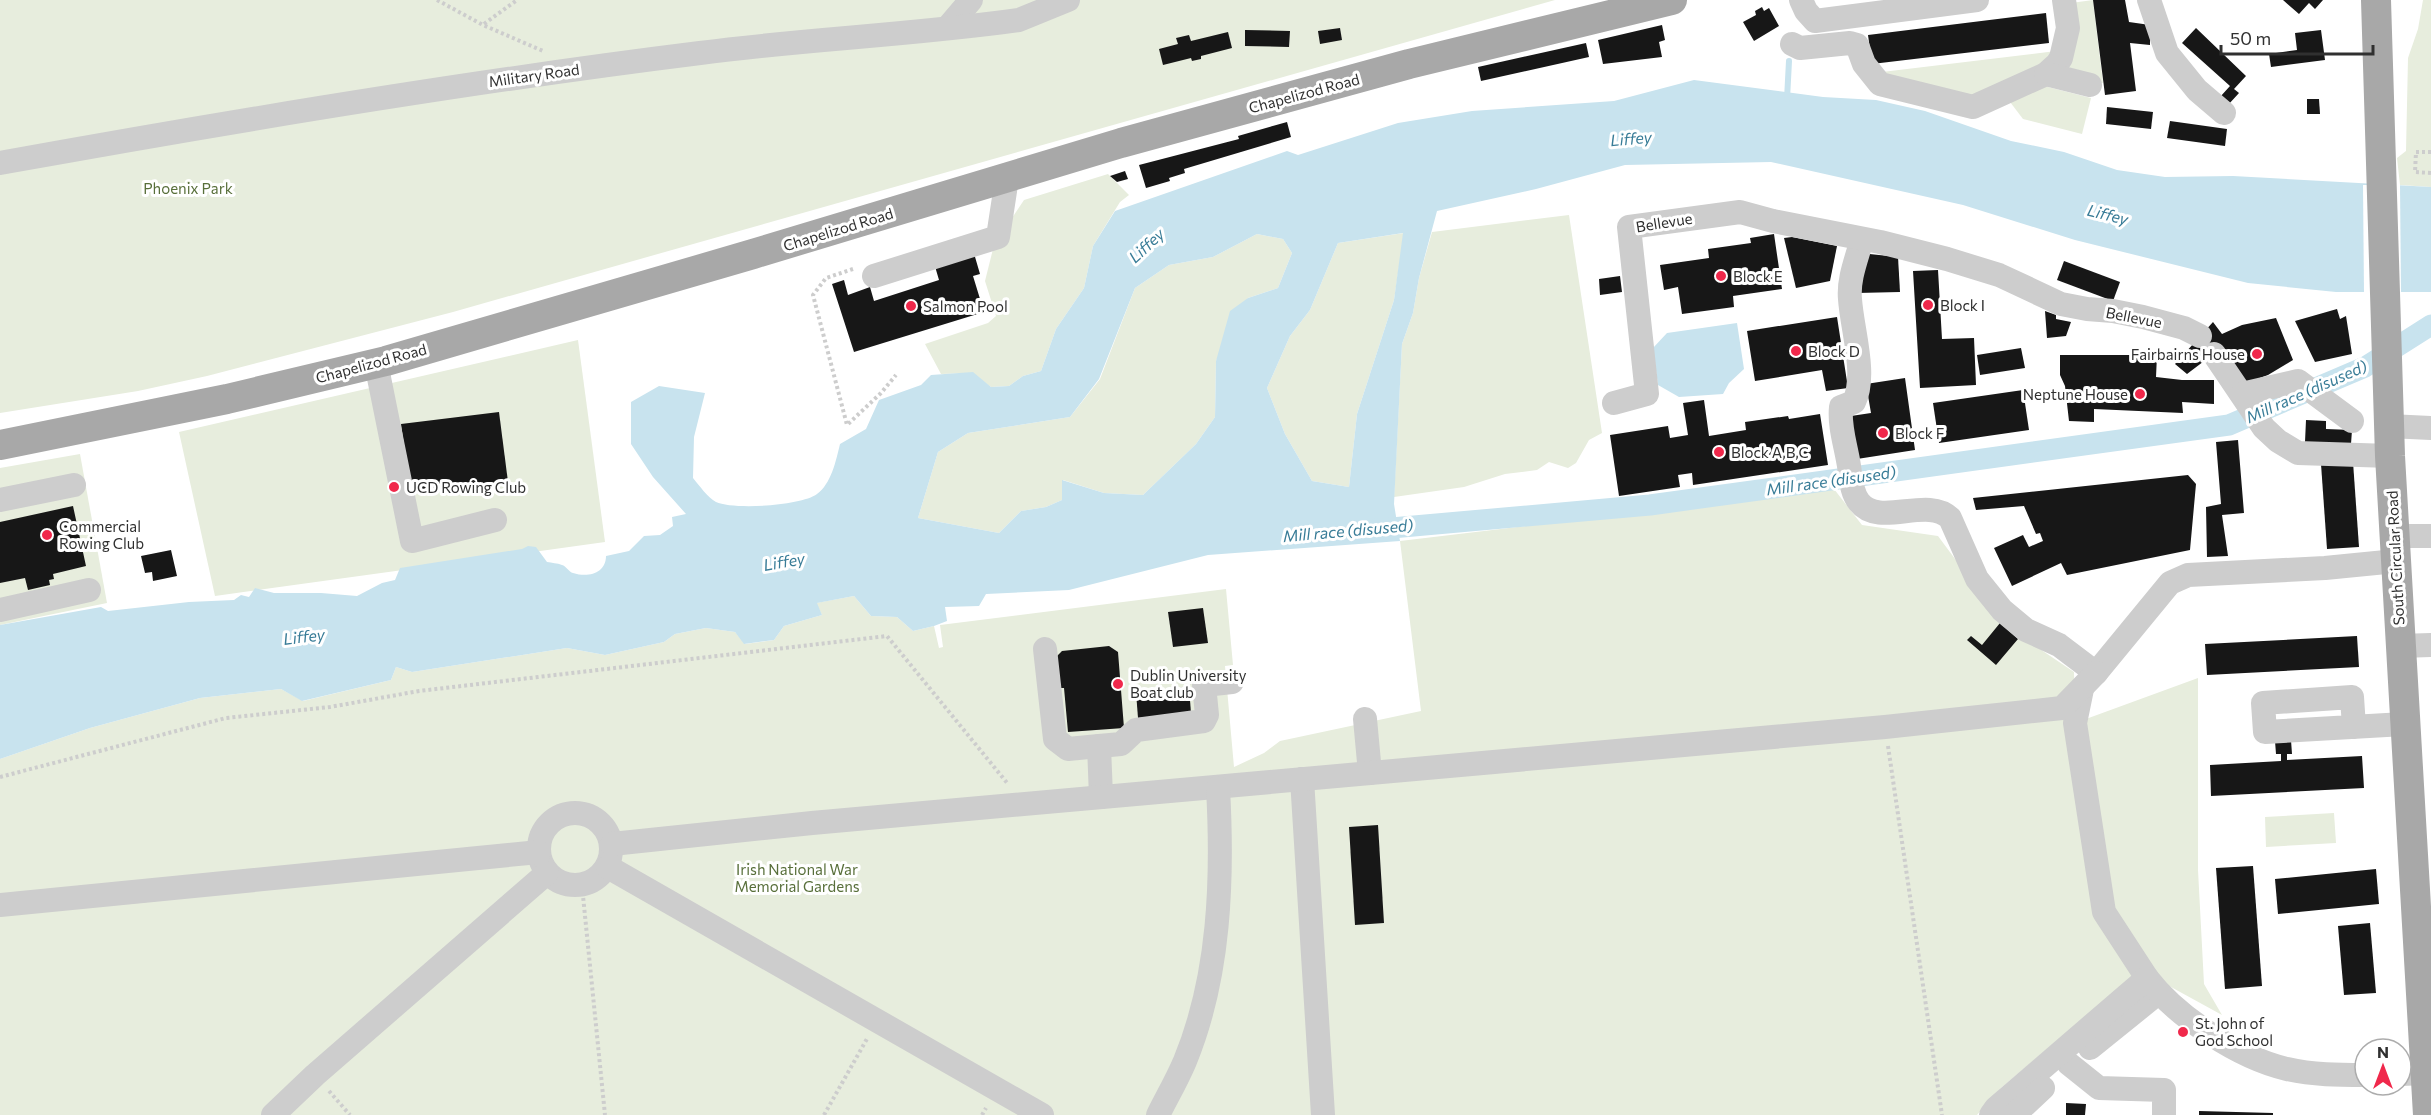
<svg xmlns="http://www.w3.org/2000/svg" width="2431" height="1115" viewBox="0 0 2431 1115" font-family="Commissioner,sans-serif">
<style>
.green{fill:#e7eddd}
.water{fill:#c8e3ee;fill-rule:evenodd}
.pier{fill:#fff}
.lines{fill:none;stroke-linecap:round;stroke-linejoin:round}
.stream{stroke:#c8e3ee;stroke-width:6}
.canal{stroke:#c8e3ee;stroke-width:21}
.building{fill:#171717}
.path{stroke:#cdcdcd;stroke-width:4;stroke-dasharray:3 3;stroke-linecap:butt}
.minor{stroke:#cdcdcd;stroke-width:24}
.major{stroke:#a8a8a8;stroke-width:30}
.poi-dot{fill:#f0284b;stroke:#fff;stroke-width:2}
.labels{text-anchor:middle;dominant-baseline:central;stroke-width:6;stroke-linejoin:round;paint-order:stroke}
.street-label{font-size:15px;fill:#303030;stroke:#fff}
.park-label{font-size:15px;fill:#586f3a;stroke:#fff}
.poi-label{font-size:15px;fill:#303030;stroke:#fff;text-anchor:start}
.water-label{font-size:16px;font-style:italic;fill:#387c97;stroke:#fff}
</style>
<rect width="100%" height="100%" fill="#fff"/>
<g class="green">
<path d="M0 0H1555L453 312 207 376 138 391 0 413Z"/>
<path d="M2093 0 2103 83 2066 73 2071 3Z"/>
<path d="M2423 0H2431V187L2400 185 2397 158 2406 151 2408 58 2418 29Z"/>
<path d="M2056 51 2057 59 1970 105 1882 72Z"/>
<path d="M2040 85 2091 98 2082 134 2023 119 2007 98Z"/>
<path d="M1108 174 1129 195 1120 202 1093 246 1084 288 1056 329 1041 371 1023 376 1009 386 991 387 971 373 941 374 925 344 988 323 996 316 985 281 994 245 1024 200Z"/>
<path d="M1569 215 1602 433 1589 440 1576 463 1568 468 1549 462 1537 470 1505 474 1464 487 1394 497 1402 344 1413 313 1419 278 1432 232Z"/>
<path d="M1404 233 1394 300 1357 414 1349 487 1312 481 1285 434 1267 388 1290 336 1310 310 1338 243Z"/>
<path d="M1257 234 1283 239 1292 253 1278 288 1248 298 1216 361 1215 417 1196 444 1143 495 1104 493 1063 480 1062 500 1046 507 1021 511 999 533 918 518 938 452 968 433 1070 417 1100 379 1135 288 1169 265 1213 257Z"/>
<path d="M578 340 605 542 215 596 179 432Z"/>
<path d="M80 454 107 603 0 625V468Z"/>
<path d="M1834 489 1862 525 1938 536 2004 625 2074 672 2075 723 2198 678V870L2204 984 2222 1015 2140 970 2001 1088 1977 1115H0V759L90 728 200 698 281 689 303 701 391 680 396 667 412 672 567 648 605 655 664 642 675 634 706 628 735 632 745 644 774 640 784 626 822 615 816 603 854 596 871 616 897 617 913 631 934 626 939 648 943 647 940 625 1226 589 1233 665 1225 666 1234 767 1264 753 1280 741 1421 711 1400 541Z"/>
<path d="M2334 813 2336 843 2266 847 2265 817Z"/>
</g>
<g class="water">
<path d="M1694 80 1823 97 1876 100 1925 111 2011 141 2064 152 2117 170 2165 177 2233 176 2431 187V292H2336L2248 283 2075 240 1963 205 1771 162 1625 165 1536 189 1437 211 1419 278 1413 313 1402 344 1394 504 1400 541 1208 555 1069 590 986 594 979 606 945 607 947 621 934 626 913 631 897 617 871 616 854 596 817 603 822 615 784 626 774 640 744 644 735 632 706 628 675 634 664 642 605 655 567 648 412 672 396 667 391 680 302 701 281 689 200 698 90 728 0 759V625L101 607 108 611 189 602 234 600 241 595 249 597 255 588 274 593H321L357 596 382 583 395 580 400 568 522 549 528 546 536 547 547 562C552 563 557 563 562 565 566 566 569 572 573 573 589 578 606 573 606 556L629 551 644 536 660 535 673 526 672 517 686 514 653 477 631 444V402L659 386 705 393 694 437 693 478C699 485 708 498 716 502 733 510 801 506 817 494 831 484 836 461 840 444L866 429 879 400 921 385 931 375 973 372 991 387 1009 386 1023 376 1041 371 1056 329 1084 288 1093 246 1115 211 1287 151 1298 155 1398 123 1472 111 1614 101ZM1403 233 1394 300 1357 414 1349 487 1312 481 1285 434 1267 388 1290 336 1310 310 1338 243ZM1257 234 1283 239 1292 253 1278 288 1248 298 1230 311 1216 361 1215 417 1196 444 1143 495 1104 493 1062 480V500L1046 507 1021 511 999 533 918 518 938 452 968 433 1070 417 1099 379 1135 288 1169 265 1213 257Z"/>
<path d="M1737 323 1744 369 1729 383 1723 394 1679 397 1658 385 1653 348 1667 333Z"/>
</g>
<path class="pier" d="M2363 185H2400L2401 292H2364Z"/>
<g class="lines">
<path class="stream" d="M1787 99 1789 61"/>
<path class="canal" d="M1369 530 1650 505 2229 425 2365 367 2431 325"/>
</g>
<g class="building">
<path d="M2093 0H2125L2129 22 2150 25V45L2130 43 2136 91 2105 95Z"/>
<path d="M2283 0H2323L2315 9 2309 3 2299 14Z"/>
<path d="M1762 7 1764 11 1769 8 1779 26 1754 41 1743 22 1756 15 1755 11Z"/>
<path d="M2046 13 2049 43 1872 64 1868 35Z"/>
<path d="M1662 25 1665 40 1659 42 1662 57 1603 64 1598 40Z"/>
<path d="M1340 28 1342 40 1320 44 1318 31Z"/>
<path d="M2196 28 2246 76 2234 89 2239 93 2228 105 2220 97 2230 86 2182 43Z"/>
<path d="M1245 30 1290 31 1289 47 1245 46Z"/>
<path d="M2321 30 2325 60 2271 67 2269 54 2297 50 2295 33Z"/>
<path d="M1228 32 1232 48 1201 56V59L1192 61 1191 58 1163 65 1159 49 1178 44 1176 38 1189 35 1191 41Z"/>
<path d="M1586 43 1589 57 1481 81 1478 67Z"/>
<path d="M2307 99H2319L2320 114H2307Z"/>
<path d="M2107 107 2153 112 2151 129 2106 124Z"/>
<path d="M2170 121 2227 129 2225 146 2167 138Z"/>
<path d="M1287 122 1291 137 1184 169 1185 173 1169 178 1170 181 1146 188 1139 165 1239 139 1238 136Z"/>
<path d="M1125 171 1128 179 1117 182 1110 176Z"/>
<path d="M1774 234 1782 289 1733 296 1734 307 1682 314 1678 287 1664 290 1660 265 1709 258 1708 249 1751 243 1750 238Z"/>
<path d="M1792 237 1837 246 1830 281 1796 288 1784 238Z"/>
<path d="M973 250 980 274 973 276 984 312 854 352 832 284 844 280 848 295 870 287 874 301 939 280 934 263Z"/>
<path d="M1860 253 1898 257 1900 292 1857 293Z"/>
<path d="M2064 261 2120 282 2113 301 2057 280Z"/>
<path d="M1938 270 1942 339 1974 338 1976 385 1920 388 1913 271Z"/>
<path d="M1620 276 1622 292 1600 295 1599 279Z"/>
<path d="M2337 309 2340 319 2346 316 2352 354 2315 362 2295 321Z"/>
<path d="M2045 311 2056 315V319L2071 322 2066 336 2047 338Z"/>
<path d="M1837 317 1848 388 1826 391 1822 370 1755 381 1747 331Z"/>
<path d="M2276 318 2293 360 2268 375 2246 383 2220 349 2187 374 2175 364 2213 322 2222 334 2242 325Z"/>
<path d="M2021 348 2025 368 1980 375 1977 355Z"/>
<path d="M2060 355H2157L2156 377 2182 380H2214V404L2182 402 2183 413 2094 409V422L2069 421 2065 386 2060 375Z"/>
<path d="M1905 378 1915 450 1857 459 1851 416 1871 413 1866 384Z"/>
<path d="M2023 390 2029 430 1939 443 1933 403Z"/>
<path d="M1704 400 1709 436 1746 430 1745 422 1788 416 1789 419 1820 414 1828 465 1693 485 1692 473 1678 475 1680 487 1619 496 1610 435 1668 426 1670 438 1688 435 1683 403Z"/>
<path d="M499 412 508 482 411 494 401 424Z"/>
<path d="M2306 420 2326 421V429L2352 430 2351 444 2305 442Z"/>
<path d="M2238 440 2244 513 2222 515 2228 556 2207 557 2206 507 2221 504 2216 442Z"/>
<path d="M2353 462 2359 547 2327 549 2321 464Z"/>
<path d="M2188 475 2196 484 2190 550 2067 575 2061 563 2012 586 1994 548 2023 535 2029 547 2043 541 2040 533 2036 534 2024 506 1976 510 1973 498Z"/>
<path d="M73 506 86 566 53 574 54 579 49 580 50 585 28 590 25 578 0 583V522Z"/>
<path d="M171 550 177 576 153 581 152 572 145 573 141 556Z"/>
<path d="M1203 608 1208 643 1173 647 1168 612Z"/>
<path d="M2000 623 2018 639 1996 665 1967 640 1971 636 1982 645Z"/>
<path d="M2357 636 2359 667 2207 675 2205 644Z"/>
<path d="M1109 646 1118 652 1124 728 1068 732 1064 688H1058L1055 658 1062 651Z"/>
<path d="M1189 687 1191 713 1138 718 1136 692Z"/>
<path d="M2291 740 2292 754H2287V760L2362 756 2364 788 2211 796 2210 765 2281 761V754H2276L2275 741Z"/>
<path d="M1378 825 1384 923 1355 925 1349 827Z"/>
<path d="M2253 866 2262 986 2225 989 2216 868Z"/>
<path d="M2376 869 2379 904 2278 914 2275 879Z"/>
<path d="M2370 923 2376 993 2344 995 2338 926Z"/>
<path d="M2066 1103 2086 1104 2085 1115H2066Z"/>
<path d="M2199 1111 2273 1113V1115H2199Z"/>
</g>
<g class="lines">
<g class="path">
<path d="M437 0 483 25 543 51"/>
<path d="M484 24 517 0"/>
<path d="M2431 152H2416L2415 172 2431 173"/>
<path d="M853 269 826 278 813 295 847 425 881 393 896 375"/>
<path d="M1888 746 1942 1115"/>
<path d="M0 777 226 718 330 707 419 691 887 636 1008 784"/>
<path d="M582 886 605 1115"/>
<path d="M329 1091 350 1115"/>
<path d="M824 1115 868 1037"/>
<path d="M982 1115 986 1108"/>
</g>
<g class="minor">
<path d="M1801 0 1806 11 1815 21 1977 0"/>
<path d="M2149 0 2167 53 2197 90 2224 113"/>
<path d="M948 27 971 0"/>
<path d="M1792 44 1800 48 1850 43 1857 45 1864 64 1880 84 1973 107 2046 74 2057 64 2061 58 2068 28 2064 0"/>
<path d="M2046 74 2090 85"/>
<path d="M0 163C232 121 466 82 700 53 806 39 913 35 1019 20L1068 0"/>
<path d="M1862 239C1857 258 1848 279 1850 299 1852 330 1867 374 1854 402L1841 407C1839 427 1846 446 1849 466 1851 478 1851 492 1859 502 1879 528 1927 496 1950 518L1977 579 2002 610 2026 630 2059 645 2096 673 2170 583 2188 575 2325 568 2396 561"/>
<path d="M874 276 998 237 1007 178"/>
<path d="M2214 354 2264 428 2278 441 2298 453 2390 456"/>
<path d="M376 363 412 541 495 520"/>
<path d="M2242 394 2298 381 2352 421"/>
<path d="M1614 403 1647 394 1629 227 1740 212 1773 221 1880 242 1947 259 1999 275 2061 304 2087 309 2113 311 2143 317 2184 328 2200 336"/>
<path d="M2389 426 2431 428"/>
<path d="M0 500 74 485"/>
<path d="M2395 536H2431"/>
<path d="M0 610 89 590"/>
<path d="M2400 646 2431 645"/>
<path d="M1045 649 1055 739 1068 749 1099 746"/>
<path d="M2082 689 2075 723 2104 912 2147 978"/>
<path d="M1365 719 1370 773"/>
<path d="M2354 727 2352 697 2263 703 2265 732 2404 724"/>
<path d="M1302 779 1323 1115"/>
<path d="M1101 797 1099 746 1121 744 1136 730 1204 721 1207 715 1204 685 1232 682"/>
<circle cx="575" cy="849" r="36"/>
<path d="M612 844 812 823 1885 727 2062 708 2096 673"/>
<path d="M608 867 1042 1115"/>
<path d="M0 905 539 852"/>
<path d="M2090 1048 2158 993"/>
<path d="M2069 1064 2099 1088 2164 1090V1115"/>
<path d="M2401 1074 2426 1073"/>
<path d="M273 1115 315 1075 547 873"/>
<path d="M1158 1115C1167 1097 1177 1080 1185 1061 1220 976 1223 879 1218 788"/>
<path d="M1991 1115 1996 1108 2147 978C2177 1017 2239 1058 2287 1069 2313 1075 2339 1075 2365 1075"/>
<path d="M2014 1115 2043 1088"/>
</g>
<g class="major">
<path d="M2376 0 2390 456 2428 1115"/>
<path d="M0 445 227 399 386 361 753 254 1121 143 1409 64 1672 0"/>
</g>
</g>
<g class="poi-dot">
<circle cx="1721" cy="276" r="6"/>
<circle cx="1928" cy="305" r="6"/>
<circle cx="911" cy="306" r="6"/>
<circle cx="1796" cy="351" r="6"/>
<circle cx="2257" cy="354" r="6"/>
<circle cx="2140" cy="394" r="6"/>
<circle cx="1883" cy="433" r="6"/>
<circle cx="1719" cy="452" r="6"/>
<circle cx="394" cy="487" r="6"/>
<circle cx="47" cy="535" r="6"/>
<circle cx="1118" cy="684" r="6"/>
<circle cx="2183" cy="1032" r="6"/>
</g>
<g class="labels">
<g class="street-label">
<text transform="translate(534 75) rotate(-8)">Military Road</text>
<text transform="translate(1304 93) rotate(-15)">Chapelizod Road</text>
<text transform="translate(1664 222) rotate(-9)">Bellevue</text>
<text transform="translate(838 229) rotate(-17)">Chapelizod Road</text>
<text transform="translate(2134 317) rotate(11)">Bellevue</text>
<text transform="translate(371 363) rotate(-15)">Chapelizod Road</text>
<text transform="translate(2395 558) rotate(-93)">South Circular Road</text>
</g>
<g class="park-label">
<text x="188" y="188">Phoenix Park</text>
<text x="797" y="869">Irish National War<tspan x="797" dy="17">Memorial Gardens</tspan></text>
</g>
<g class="poi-label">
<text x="1733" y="276">Block E</text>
<text x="1940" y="305">Block I</text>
<text x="923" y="306">Salmon Pool</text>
<text x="1808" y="351">Block D</text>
<text x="2245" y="354" text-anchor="end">Fairbairns House</text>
<text x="2128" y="394" text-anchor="end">Neptune House</text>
<text x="1895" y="433">Block F</text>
<text x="1731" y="452">Block A,B,C</text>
<text x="406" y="487">UCD Rowing Club</text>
<text x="59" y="526">Commercial<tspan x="59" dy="17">Rowing Club</tspan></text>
<text x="1130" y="675">Dublin University<tspan x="1130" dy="17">Boat club</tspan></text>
<text x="2195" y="1023">St. John of<tspan x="2195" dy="17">God School</tspan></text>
</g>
<g class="water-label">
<text transform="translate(1631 138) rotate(-5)">Liffey</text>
<text transform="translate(2108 214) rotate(14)">Liffey</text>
<text transform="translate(1146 245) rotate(-43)">Liffey</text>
<text transform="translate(2306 391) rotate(-24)">Mill race (disused)</text>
<text transform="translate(1831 480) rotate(-8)">Mill race (disused)</text>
<text transform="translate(1348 530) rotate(-5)">Mill race (disused)</text>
<text transform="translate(784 561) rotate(-10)">Liffey</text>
<text transform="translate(304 636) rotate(-7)">Liffey</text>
</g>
</g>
<g transform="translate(2383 1067)"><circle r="28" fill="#ffffff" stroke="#acacac" stroke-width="1.5"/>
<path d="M0-4.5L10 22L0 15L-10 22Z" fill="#f0284b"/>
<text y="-9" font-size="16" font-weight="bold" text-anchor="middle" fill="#303030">N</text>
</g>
<path d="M2221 45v9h152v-9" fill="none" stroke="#303030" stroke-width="3"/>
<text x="2230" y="45" font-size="18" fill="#303030" stroke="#ffffff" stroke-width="4.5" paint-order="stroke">50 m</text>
</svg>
